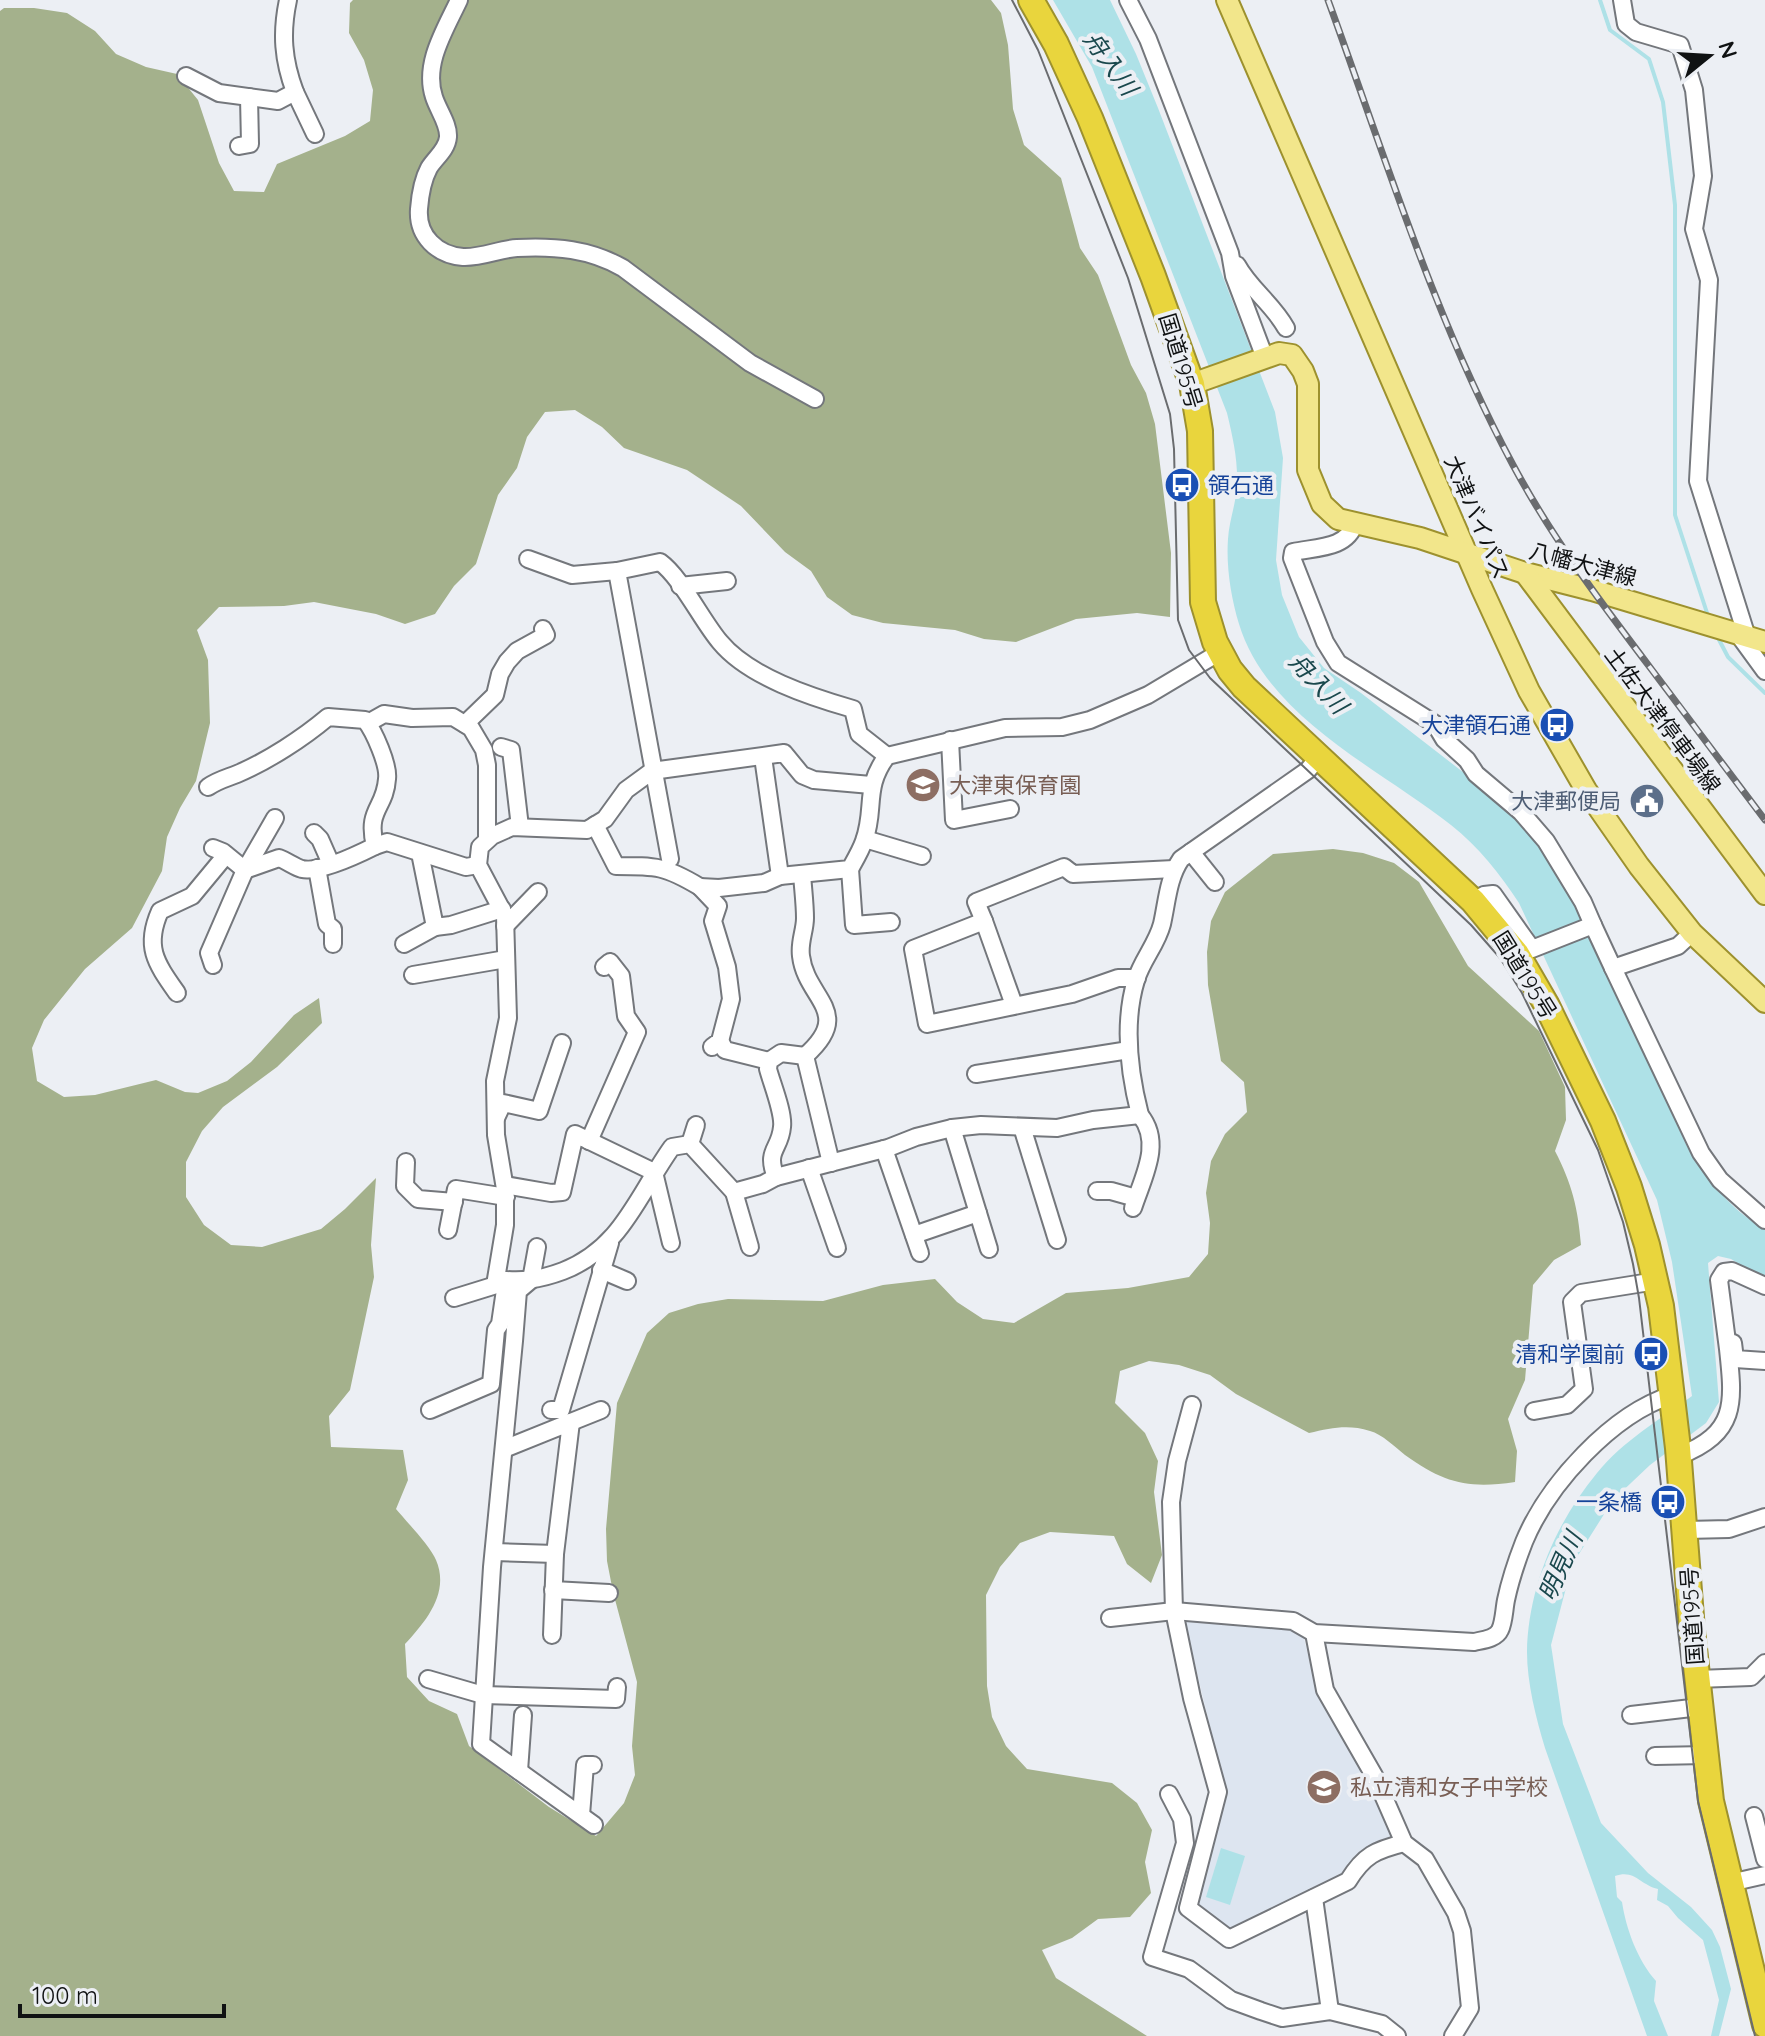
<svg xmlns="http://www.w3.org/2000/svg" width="1765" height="2036" viewBox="0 0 1765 2036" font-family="Quicksand,'Noto Sans JP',sans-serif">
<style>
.built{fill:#dde5f0}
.forest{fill:#a4b18c}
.water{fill:#aee1e7}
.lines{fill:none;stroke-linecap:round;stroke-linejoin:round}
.stream{stroke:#aee1e7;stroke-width:4}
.minor-casing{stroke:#74777c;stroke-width:20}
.major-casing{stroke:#9d912e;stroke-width:24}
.highway-casing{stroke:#9d912e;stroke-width:28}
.minor{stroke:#fff;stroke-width:16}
.major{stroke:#f2e68b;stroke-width:20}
.highway{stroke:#e9d53d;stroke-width:24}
.tram{stroke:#6a6c6f;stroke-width:2}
.rail-casing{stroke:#6a6c6f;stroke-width:7}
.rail{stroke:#eceff4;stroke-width:4;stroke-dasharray:12;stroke-linecap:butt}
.labels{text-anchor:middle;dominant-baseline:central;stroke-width:8;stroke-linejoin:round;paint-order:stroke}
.street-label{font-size:22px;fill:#101213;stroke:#eceff4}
.transit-label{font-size:22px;fill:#164399;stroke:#eceff4;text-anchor:end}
.education-label{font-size:22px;fill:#785e54;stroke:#eceff4;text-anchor:start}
.service-label{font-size:22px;fill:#4e5e75;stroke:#eceff4;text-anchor:end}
.water-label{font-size:24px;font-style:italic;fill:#1a484d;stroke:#eceff4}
</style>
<rect width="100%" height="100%" fill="#eceff4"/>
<path class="built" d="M1184 1619 1284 1623 1303 1635 1317 1689 1393 1832 1391 1837 1360 1854 1340 1879 1232 1930 1195 1904 1226 1793Z"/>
<path class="forest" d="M353 0H991L1001 13 1008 45 1013 109 1024 145 1061 178 1080 248 1098 275 1131 365 1146 393 1155 424 1171 553 1170 617 1137 613 1076 619 1016 642 984 639 955 630 883 623 852 615 827 597 811 571 785 552 741 506 687 470 624 448 602 427 575 410 545 412 527 437 517 468 498 495 476 564 454 586 435 614 405 624 376 614 314 602 284 606 219 607 197 630 208 660 210 723 196 781 180 808 167 837 162 871 132 928 85 969 44 1020 32 1048 37 1081 64 1097 95 1095 156 1080 185 1092 198 1093 227 1081 251 1062 294 1015 319 998 322 1023 277 1067 223 1107 202 1131 186 1162V1197L204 1225 231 1245 262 1247 321 1229 345 1209 376 1178 371 1245 374 1277 350 1390 329 1416 331 1447 403 1450 408 1480 396 1509C406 1521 431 1547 436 1560 450 1593 426 1621 405 1644L407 1677 429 1701 457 1714 469 1746 549 1807 596 1836 624 1803 635 1775 632 1746 637 1682 613 1592 607 1561 606 1529 617 1403 647 1333 669 1313 698 1304 728 1299 823 1301 883 1285 935 1279 957 1302 983 1319 1014 1323 1066 1293 1128 1288 1189 1277 1208 1254 1210 1223 1206 1193 1211 1161 1225 1134 1247 1112 1244 1082 1221 1061 1208 985 1207 952 1211 921 1225 892 1273 854 1333 849 1363 853 1394 863 1419 882 1468 966 1539 1031 1565 1087 1566 1120 1555 1151C1572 1184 1578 1208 1581 1245L1554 1260 1533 1285 1525 1380 1508 1419 1517 1451 1515 1482C1468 1489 1444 1483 1405 1455 1395 1447 1382 1434 1370 1431 1348 1424 1331 1428 1309 1433L1236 1394 1210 1375 1179 1365 1149 1361 1120 1371 1115 1403 1145 1433 1158 1461 1154 1492 1162 1555 1151 1583 1127 1564 1114 1536 1050 1532 1020 1543 1000 1567 986 1595 987 1686 992 1717 1006 1746 1027 1769 1112 1783 1137 1803 1152 1830 1145 1862 1151 1893 1130 1917 1098 1919 1072 1938 1042 1950 1056 1978 1147 2036H0V11L4 8H34L67 13 95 31 116 54 146 67 177 74 198 100 219 163 234 191 264 192 277 164 345 136 370 121 373 90 364 60 349 33 350 3Z"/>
<g class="water">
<path d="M1053 0H1110L1136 54 1158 108 1275 412 1283 458 1276 560 1282 595 1299 637 1324 668 1361 693 1499 800 1532 834 1562 880 1577 911 1687 1146C1707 1179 1730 1210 1765 1229V1279L1731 1259 1718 1256 1708 1263 1719 1402 1706 1423 1650 1465 1613 1500 1572 1565 1551 1645 1563 1724 1601 1823 1648 1873 1691 1907 1712 1930 1720 1947 1731 1989 1719 2036H1711L1719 2000 1703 1940 1678 1918 1668 1906 1657 1900 1658 1889C1640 1885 1635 1869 1615 1876L1617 1897 1622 1902C1626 1929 1638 1961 1656 1981L1654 2001 1668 2036H1647L1545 1748C1536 1718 1527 1683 1527 1652 1528 1588 1556 1522 1597 1473 1623 1441 1659 1420 1692 1396L1672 1262 1657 1200 1519 903C1500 874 1479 847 1451 825 1380 769 1267 717 1239 624 1231 597 1226 567 1228 539 1229 521 1236 504 1237 485 1238 460 1233 438 1227 413L1092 67Z"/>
<path d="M1221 1848 1245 1856 1230 1905 1206 1897Z"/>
</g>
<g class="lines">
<g class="stream">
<path d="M1600 0 1610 30 1649 59 1663 102 1675 205V515L1709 619"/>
<path d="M1716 634 1728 657 1765 693"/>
</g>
<defs>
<g id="minor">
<path d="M459 0C445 30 423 64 434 97 438 110 449 124 448 137 447 150 435 158 429 168 422 181 420 196 419 209 417 236 437 255 463 257 481 258 500 249 517 248 555 246 590 249 623 268L750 363 815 399"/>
<path d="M1128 0 1148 39 1230 253 1234 276 1265 358"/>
<path d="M1622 0 1626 24 1636 32 1680 45 1694 90 1703 176 1694 229 1709 280 1698 481 1747 637"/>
<path d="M186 76 219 93 278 101 295 92C283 60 281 33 288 0"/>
<path d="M295 92 315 134"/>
<path d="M239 146 250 144 249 97"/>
<path d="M1237 265C1250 289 1273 304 1286 328"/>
<path d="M1355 523C1347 549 1317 547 1293 552L1292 558 1325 642 1338 663 1435 724 1444 739 1467 760 1476 774 1521 812 1546 841 1583 902 1593 925"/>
<path d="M528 559 572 575 617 571"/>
<path d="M680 586 727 581"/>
<path d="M1738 634 1765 671"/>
<path d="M368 723 384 714 412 718 453 717 471 728 484 750 487 765V840"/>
<path d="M465 724 495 695 500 674 507 662 517 651 546 635 543 629"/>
<path d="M950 740 954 820 1010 809"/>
<path d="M501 747 511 750 520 827"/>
<path d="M763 757 780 876"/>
<path d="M871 785 814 780 802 775 784 753 652 771 626 790 605 819 587 830 512 827 492 836 480 847 478 865 505 916 508 1018 495 1081 496 1135 505 1189V1225L496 1279C521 1282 539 1280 563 1271 622 1248 637 1196 672 1147L690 1144 734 1192 763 1184 776 1177 888 1148 916 1137 952 1128 981 1125 1057 1128 1093 1120 1140 1115C1129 1072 1123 1023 1136 980 1142 960 1157 944 1162 924 1167 902 1168 878 1181 859L1308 770 1318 758"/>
<path d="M208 787C218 780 227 778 237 774 268 761 303 738 328 717L365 720C374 731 389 765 387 779 385 809 366 809 375 846L387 842 466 867 478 865"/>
<path d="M595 825 616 866C657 866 665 866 700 887"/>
<path d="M314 833 320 839 331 864"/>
<path d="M865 839 922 856"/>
<path d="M213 848 223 852 245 870 279 858C287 861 295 867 302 869 320 873 359 854 375 846"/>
<path d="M1191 852 1215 882"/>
<path d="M420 853 435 927 451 925 502 909"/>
<path d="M670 859 617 571 660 562C681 577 702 621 720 642 749 677 811 697 853 709L859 734 887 756"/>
<path d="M317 868 327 924 333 929V944"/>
<path d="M850 869 854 925 891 922"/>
<path d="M802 874C803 889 805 904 805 918 805 931 799 942 801 956 806 999 855 1012 805 1056L831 1163"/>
<path d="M1473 901 1484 895 1493 894 1532 949 1593 925 1613 968 1678 946 1692 933"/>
<path d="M984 921 1014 1005"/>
<path d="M505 926 538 892"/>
<path d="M404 944 435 927"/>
<path d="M213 965 209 953 245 870 275 818"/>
<path d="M1613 968 1701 1153 1720 1180 1765 1220"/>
<path d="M413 975 506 959"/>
<path d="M1137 978H1118L1072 994 927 1024 913 949 984 921 976 902 1064 867 1073 874 1174 869"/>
<path d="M177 993C156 963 144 947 160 911L192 896 226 855"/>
<path d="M720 1041 725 1050 769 1061"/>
<path d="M712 1047 720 1041 731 999 727 967 713 921 718 906 700 887 719 888 764 883 780 876 850 869C855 860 861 850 864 841 876 808 863 788 887 756L1005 728 1062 727 1090 720 1148 695 1220 652"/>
<path d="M976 1074 1129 1050"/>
<path d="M496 1118 503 1103 539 1111 562 1043"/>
<path d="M1022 1127 1057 1240"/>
<path d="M952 1128 989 1249"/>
<path d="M589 1141 637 1032 626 1016 621 976 610 962 604 967"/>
<path d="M690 1144 696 1125"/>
<path d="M884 1149 920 1253"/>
<path d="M406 1162 405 1186 418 1199 454 1202"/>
<path d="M809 1168 837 1248"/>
<path d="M776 1177C765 1150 780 1150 782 1127 784 1113 772 1084 768 1069L769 1061 781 1053 805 1056"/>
<path d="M505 1185 551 1193 562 1192 575 1134 654 1172 671 1243"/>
<path d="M1097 1191H1111L1136 1198"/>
<path d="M734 1192 750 1247"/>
<path d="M1133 1208C1143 1177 1163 1143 1140 1115"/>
<path d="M448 1230 456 1189 506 1197"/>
<path d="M914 1235 978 1213"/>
<path d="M537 1247 531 1280 518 1291 514 1341 492 1567 481 1744 594 1825"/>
<path d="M601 1270 627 1281"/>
<path d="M454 1298 496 1285"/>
<path d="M1733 1343 1735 1359 1765 1361"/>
<path d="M1192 1405 1177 1461 1171 1502 1174 1611 1192 1698 1218 1792 1188 1908 1229 1939 1348 1881C1364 1855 1376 1850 1404 1843"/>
<path d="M430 1410 491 1384 496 1330 500 1324 505 1290 518 1291"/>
<path d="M551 1410H561L610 1243"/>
<path d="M1534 1411 1567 1405 1584 1389 1572 1302 1581 1293 1656 1281"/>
<path d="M571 1422 601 1410"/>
<path d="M504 1449 571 1422 555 1554 552 1635"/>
<path d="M1679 1456C1737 1433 1734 1404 1728 1349 1725 1326 1722 1303 1719 1280L1724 1272 1732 1271 1765 1286"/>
<path d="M1686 1530 1729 1529 1765 1517"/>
<path d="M494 1552 555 1554"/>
<path d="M553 1590 609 1593"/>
<path d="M1110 1618 1174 1611 1293 1621 1314 1633 1474 1642C1482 1640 1496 1639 1500 1630 1504 1622 1504 1610 1506 1600 1510 1581 1517 1560 1524 1542 1548 1484 1612 1414 1672 1395"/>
<path d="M1314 1633 1325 1690 1376 1779 1404 1843 1425 1859 1456 1913 1462 1931 1470 2008 1453 2036"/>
<path d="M428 1679 483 1695 616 1699 617 1687"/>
<path d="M1697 1679 1751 1677 1765 1663"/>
<path d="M1631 1715 1700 1707"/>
<path d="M1655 1756 1706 1755"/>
<path d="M519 1771 523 1715"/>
<path d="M1169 1794 1182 1819 1185 1843 1152 1957 1189 1969 1231 2000 1261 2011 1282 2018 1330 2011 1382 2024 1397 2036"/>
<path d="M581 1815 585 1765H593"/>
<path d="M1754 1816 1765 1859"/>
<path d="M1730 1883 1765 1875"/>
<path d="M1314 1898 1330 2011"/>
</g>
<g id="major">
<path d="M1227 0 1482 589 1529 691 1586 790 1639 866 1692 933 1765 1002"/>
<path d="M1192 384 1279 353 1292 355 1303 371 1308 384V470L1322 504 1338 519 1420 538 1525 573 1592 590 1765 642"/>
<path d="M1525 573 1765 894"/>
</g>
<path id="highway" d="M1031 0 1056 44 1090 118 1153 276 1192 384 1200 431 1203 602 1215 642 1230 670 1244 687 1473 901 1517 954 1546 1004 1603 1121 1629 1187 1647 1245 1661 1306 1678 1448 1692 1630 1711 1801 1765 2025"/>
</defs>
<use href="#minor" class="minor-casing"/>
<use href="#major" class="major-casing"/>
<use href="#highway" class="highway-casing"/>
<use href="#minor" class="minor"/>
<use href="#major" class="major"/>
<use href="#highway" class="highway"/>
<path class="tram" d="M1012 0 1038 50 1128 278 1170 414 1174 449 1178 620 1189 650 1210 678 1471 925 1500 958 1522 993 1598 1150 1623 1222 1633 1264 1639 1298 1698 1801 1755 2036"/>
<defs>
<path id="rail" d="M1328 0C1385 156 1434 318 1513 465 1552 538 1602 604 1652 670 1690 720 1727 770 1765 820"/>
</defs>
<use href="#rail" class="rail-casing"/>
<use href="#rail" class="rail"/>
</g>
<defs>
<symbol id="bus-disc" viewBox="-11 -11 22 22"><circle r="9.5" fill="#1a4fb4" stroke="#eceff4"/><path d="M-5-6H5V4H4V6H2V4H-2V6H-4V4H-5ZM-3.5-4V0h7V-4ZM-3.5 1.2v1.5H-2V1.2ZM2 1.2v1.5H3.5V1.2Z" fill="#fff"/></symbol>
<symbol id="school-disc" viewBox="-11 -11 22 22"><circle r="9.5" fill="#8d6e63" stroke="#eceff4"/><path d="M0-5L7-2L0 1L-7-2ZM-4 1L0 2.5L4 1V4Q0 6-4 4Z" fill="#fff"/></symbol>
<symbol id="civic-disc" viewBox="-11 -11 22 22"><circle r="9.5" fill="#5c6f8a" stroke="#eceff4"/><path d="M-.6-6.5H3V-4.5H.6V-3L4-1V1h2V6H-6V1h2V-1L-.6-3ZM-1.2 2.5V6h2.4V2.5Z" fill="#fff"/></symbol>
</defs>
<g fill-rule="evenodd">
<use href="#bus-disc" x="1162" y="465" width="40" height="40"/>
<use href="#bus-disc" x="1537" y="705" width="40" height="40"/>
<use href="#school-disc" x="903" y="765" width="40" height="40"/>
<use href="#civic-disc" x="1627" y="781" width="40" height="40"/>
<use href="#bus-disc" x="1631" y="1334" width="40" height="40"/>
<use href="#bus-disc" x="1648" y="1482" width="40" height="40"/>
<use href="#school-disc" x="1304" y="1767" width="40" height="40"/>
</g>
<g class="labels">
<g class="street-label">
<text transform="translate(1181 361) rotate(73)">国道195号</text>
<text transform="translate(1477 517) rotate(67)">大津バイパス</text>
<text transform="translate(1583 564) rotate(15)">八幡大津線</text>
<text transform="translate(1663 720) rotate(53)">土佐大津停車場線</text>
<text transform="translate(1525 975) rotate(58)">国道195号</text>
<text transform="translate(1692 1616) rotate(-94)">国道195号</text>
</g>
<g class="transit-label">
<text x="1208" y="485" text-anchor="start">領石通</text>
<text x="1531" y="725">大津領石通</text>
<text x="1625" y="1354">清和学園前</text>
<text x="1642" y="1502">一条橋</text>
</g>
<g class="education-label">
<text x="949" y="785">大津東保育園</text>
<text x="1350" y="1787">私立清和女子中学校</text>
</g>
<g class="service-label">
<text x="1621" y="801">大津郵便局</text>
</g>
<g class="water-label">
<text transform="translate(1111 63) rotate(54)">舟入川</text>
<text transform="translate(1319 683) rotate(47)">舟入川</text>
<text transform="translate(1560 1566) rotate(-66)">明見川</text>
</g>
</g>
<g transform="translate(1709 56) rotate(72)" stroke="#eceff4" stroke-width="6" paint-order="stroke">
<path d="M0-6L14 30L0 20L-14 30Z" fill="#101213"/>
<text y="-12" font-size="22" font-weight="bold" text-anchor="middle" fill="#101213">N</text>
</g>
<path d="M20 2004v12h204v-12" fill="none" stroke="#101213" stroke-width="4"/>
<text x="32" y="2004" font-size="24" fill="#101213" stroke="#eceff4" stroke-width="6" paint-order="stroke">100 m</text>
</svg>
